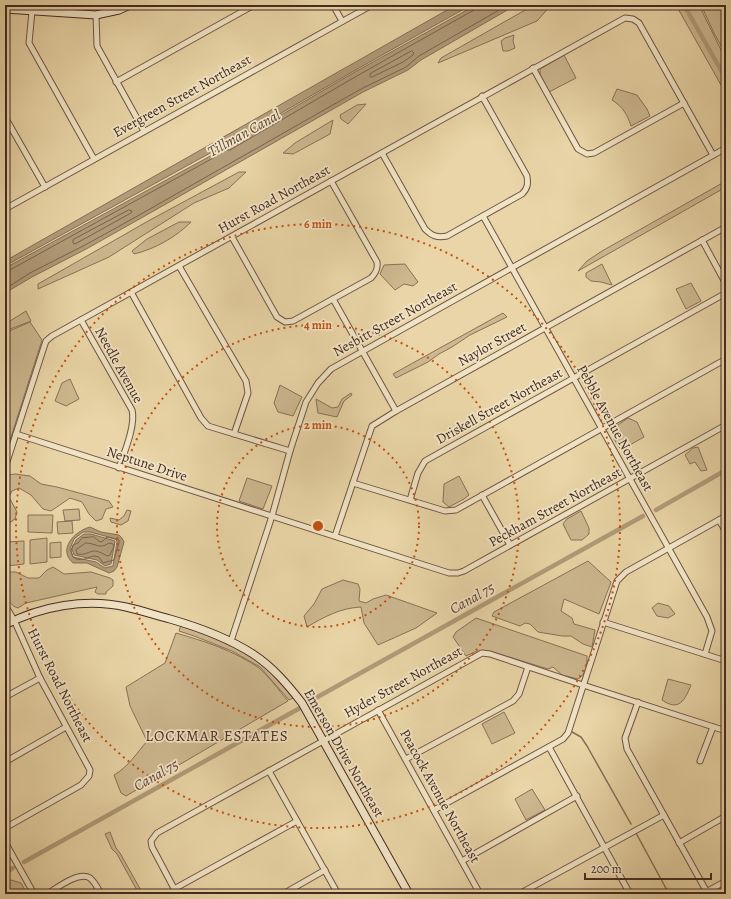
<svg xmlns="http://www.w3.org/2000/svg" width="731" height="899" viewBox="0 0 731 899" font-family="Alegreya,serif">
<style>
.green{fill:#cdb890;stroke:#887158}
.water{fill:#b19b79;stroke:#856e55;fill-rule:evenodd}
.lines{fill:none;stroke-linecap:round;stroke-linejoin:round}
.shore{stroke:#7a624c;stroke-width:1}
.stream{stroke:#856e55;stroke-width:1.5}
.canal{stroke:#b19b79;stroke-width:4.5}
.street-casing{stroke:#6d5542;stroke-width:7}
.secondary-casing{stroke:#442a20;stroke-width:9}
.street{stroke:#f1e4c6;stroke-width:5}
.secondary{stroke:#f1e4c6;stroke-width:7}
.ring{fill:none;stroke:#c75010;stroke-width:2;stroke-dasharray:2 4}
.labels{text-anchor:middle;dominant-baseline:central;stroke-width:3.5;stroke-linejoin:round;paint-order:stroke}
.street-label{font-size:14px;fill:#442a20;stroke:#f1e4c6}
.water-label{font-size:15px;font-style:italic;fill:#5f4636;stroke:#f1e4c6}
.neighbourhood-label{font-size:15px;letter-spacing:1px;fill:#442a20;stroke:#f1e4c6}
.centre{fill:#c75010;stroke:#f1e4c6;stroke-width:2}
.ring-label{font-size:12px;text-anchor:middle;font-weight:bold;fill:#c75010;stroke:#f1e4c6;stroke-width:3.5;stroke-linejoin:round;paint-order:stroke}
</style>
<rect width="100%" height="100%" fill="#e9d5a7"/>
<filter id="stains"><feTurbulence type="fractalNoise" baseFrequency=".005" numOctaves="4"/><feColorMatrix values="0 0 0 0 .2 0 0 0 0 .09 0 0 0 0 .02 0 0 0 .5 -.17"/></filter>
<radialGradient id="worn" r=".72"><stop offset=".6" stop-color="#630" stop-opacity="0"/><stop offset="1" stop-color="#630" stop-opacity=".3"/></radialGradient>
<g class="green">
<path d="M534 5H551L537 21 438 63 441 58Z"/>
<path d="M676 5H699L724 56 726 57V94Z"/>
<path d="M701 5H722L726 13V55L714 33Z"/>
<path d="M514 35 513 41 515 48 508 51H503L501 41 505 38Z"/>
<path d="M564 55 576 78 549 92 540 75V69Z"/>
<path d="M617 89 637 95 647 109 650 116 631 126C627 114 623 107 612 100Z"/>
<path d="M366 104 348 124 341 119 340 115 357 105Z"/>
<path d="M333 120 330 134 293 154 283 153 295 143Z"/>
<path d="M239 172H246L229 188 194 203 109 257 38 289V284L150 220Z"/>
<path d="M726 181V187L578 271 587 261 602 251Z"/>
<path d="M179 222H191C176 237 155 249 134 254L132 251 147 239Z"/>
<path d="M405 264 418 282 413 286 404 284 395 290 380 274 384 265Z"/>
<path d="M602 264 612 285 601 282 591 281 586 277V273Z"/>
<path d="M691 283 701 301 686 309 676 289Z"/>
<path d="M26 311 31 321 5 331V324Z"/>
<path d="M503 313 507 317 470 335 452 347 439 354 428 362 396 378 393 374Z"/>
<path d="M30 322 42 340 5 456V333Z"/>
<path d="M70 379 79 399 66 406 55 401 62 383Z"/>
<path d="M280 385 302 397 293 416 278 412 274 403Z"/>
<path d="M351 393 352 395 344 401 337 417 318 413 316 399 332 408 338 407 342 399Z"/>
<path d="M628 418 637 422 644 437 621 450 614 439 615 427Z"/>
<path d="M698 447 707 470 701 471 695 462 690 464 685 455 693 448Z"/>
<path d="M15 474 30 476 41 484 57 487 109 501 113 507 106 509 102 519 96 521 89 514 82 502 70 498 51 511 43 509 31 495 19 488 12 491 9 497 17 512 15 519 5 526V483L7 475Z"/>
<path d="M459 476 469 495 464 499 449 507 443 502 444 484Z"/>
<path d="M247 478 272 486 263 509 239 501Z"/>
<path d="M79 509 80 520 65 521 63 510Z"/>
<path d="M127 510 131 511 128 521 121 525 111 522 110 518 119 520 124 516Z"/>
<path d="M581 511 589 528V534L582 540H571L563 524 567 519Z"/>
<path d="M28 515H53L52 533 28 532Z"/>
<path d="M72 521 73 533 58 534 57 522Z"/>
<path d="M47 538V562L30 564V540Z"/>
<path d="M24 541V564L7 566V542Z"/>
<path d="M61 542V557L50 558V543Z"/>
<path d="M588 561 611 582 599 614 564 599 561 611 572 618 574 624 595 630 592 647 583 644 571 636H562L538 632 530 624 525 623 520 626 492 616 494 612Z"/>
<path d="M53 567 64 574 91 572 110 578 113 580V586L106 592V594H98L95 592 97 587 26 603 18 608C5 605 5 585 5 574L7 572H16L28 578H39L47 570Z"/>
<path d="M343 580 358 584 360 589 359 601 366 603 373 599 386 595 437 613 416 628 378 645 364 623 361 607C340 608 324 617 307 627L304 616 314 604 322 589Z"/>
<path d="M658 603 669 606 675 614 668 618 657 616 652 608Z"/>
<path d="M476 618 587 656C587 664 586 675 578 679L562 675 553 667 548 669 493 652 477 651 466 656 453 637 456 632Z"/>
<path d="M181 625C212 636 244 646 269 669 278 678 286 688 295 697L289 700 260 667 232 651 194 636 179 631Z"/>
<path d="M176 633C204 641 235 651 259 668 268 675 280 692 288 701L126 796 121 793 114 775C128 767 137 753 147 741L130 706 126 687 165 663Z"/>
<path d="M668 679 691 685C685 700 679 712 662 700Z"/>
<path d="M504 712 515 733 492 744 482 724Z"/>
<path d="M532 789 545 810 526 820 515 799Z"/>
<path d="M110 832 116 848 120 853 143 894H139L117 854 112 849 105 834Z"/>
<path d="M11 880 21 883 27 894H5V883Z"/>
</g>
<g class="water">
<path d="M456 5H471L352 72 228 144H217L212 152 5 266V261Z"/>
<path d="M476 5H516L421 60 408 70 363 92 143 217 88 248 32 277 5 293V268L214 154 219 145 228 146 353 73Z"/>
<path d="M90 527 101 532 119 535 122 538 124 542 117 567 114 571 109 573 87 563H73C57 549 75 531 90 527ZM83 532H90L116 539 117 542 113 566 105 568 96 562 73 557 70 549 74 539Z"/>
<path d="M84 534H91L115 541 111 564 105 566 97 560 74 555 72 549 76 540Z"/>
</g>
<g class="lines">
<g class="shore">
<path d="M412 51 414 53 413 55 403 62 372 77H370V74Z"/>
<path d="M129 210 132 211 131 213 75 244 73 243V240Z"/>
<path d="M5 271H8L215 157 221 150H230L355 77 474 10 477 5"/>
<path d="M5 289 30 273 87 244 141 214 361 89 406 67 419 56 508 5"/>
<path d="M94 537 100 542 103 541 107 537 119 540V543L114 560 103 563 99 557 94 556C87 557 82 563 73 557L71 551 73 545 78 543 82 538Z"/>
<path d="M86 543C96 543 99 550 109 543L113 544 114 546 110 555 107 556C89 545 92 556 77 554L76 550Z"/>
</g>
<g class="stream">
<path d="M572 732 581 737 587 746 631 824"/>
<path d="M636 833 669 894"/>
</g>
<g class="canal">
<path d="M684 5 726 79"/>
<path d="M656 510 726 470"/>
<path d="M312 700 643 516"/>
<path d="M24 862 300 708"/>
<path d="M5 873 13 868"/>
</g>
<defs>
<g id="street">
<path d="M333 5 342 21"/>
<path d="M32 11 29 43 94 159"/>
<path d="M58 13 59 5"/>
<path d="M96 15 97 46 144 131"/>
<path d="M533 68 578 149 587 154 594 153 684 103"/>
<path d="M116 82 254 5"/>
<path d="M5 117 45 187"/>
<path d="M382 153 425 229C432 236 437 238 447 236L522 194C528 188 528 184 527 176L482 96"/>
<path d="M5 209 372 5"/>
<path d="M483 216 707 617 712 631 705 654"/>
<path d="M232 237 277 317 285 322 293 321 371 278C376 273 378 269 377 262L331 181"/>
<path d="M702 240 726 284"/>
<path d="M179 266 246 381 248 393 234 434"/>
<path d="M131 292 201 418 208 426 290 451"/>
<path d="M333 299 396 411"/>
<path d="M81 320 132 410C136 425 124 453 119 468"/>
<path d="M16 434 449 573H458L464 571 726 425"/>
<path d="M5 468 43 350 46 341 52 336 625 18 633 19 639 23 713 155"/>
<path d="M353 483 445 511 456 510 726 359"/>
<path d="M482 495 510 545"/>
<path d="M410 500 418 473 425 461 726 293"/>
<path d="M719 520 726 532"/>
<path d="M335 536 372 426 396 411 726 227"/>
<path d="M5 605 14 620 40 678 90 770 89 776 81 785 5 828"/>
<path d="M603 622 726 661"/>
<path d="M231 641 272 516 290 451 306 402 318 383 331 369 726 148"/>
<path d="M5 697 40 678"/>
<path d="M638 702 625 738 627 749 708 894"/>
<path d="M378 710 480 894"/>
<path d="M549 747 630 894"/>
<path d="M406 759 513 701 519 694 528 667"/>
<path d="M700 761 713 727"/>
<path d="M5 762 66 727"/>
<path d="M269 771 338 894"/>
<path d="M434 810 563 739 568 733 617 581 626 572 726 516"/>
<path d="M5 842 34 894"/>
<path d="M679 843 726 816"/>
<path d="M462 861 577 796"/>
<path d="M174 889 297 821"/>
<path d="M706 892 726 881"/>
<path d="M47 894C57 888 78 871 90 878 95 882 98 889 101 894"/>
<path d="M177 894 152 847 151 841 157 833 482 653 490 654 583 685 726 731"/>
<path d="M283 894 325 870"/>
<path d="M519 894 664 815"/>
</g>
<g id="secondary">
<path d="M5 9 96 15 119 10 130 5"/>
<path d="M5 625C41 606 86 598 126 607 140 610 155 615 170 619 198 627 228 638 253 654 273 667 288 685 302 703L409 894"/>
</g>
</defs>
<use href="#street" class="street-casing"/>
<use href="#secondary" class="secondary-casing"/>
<use href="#street" class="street"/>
<use href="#secondary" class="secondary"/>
</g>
<g class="ring">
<circle cx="318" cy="526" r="101"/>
<circle cx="318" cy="526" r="201"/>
<circle cx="318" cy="526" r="302"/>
</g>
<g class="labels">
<g class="street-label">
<text transform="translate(182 96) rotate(-29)">Evergreen Street Northeast</text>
<text transform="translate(274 199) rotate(-29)">Hurst Road Northeast</text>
<text transform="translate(395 319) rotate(-29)">Nesbitt Street Northeast</text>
<text transform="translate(492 344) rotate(-29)">Naylor Street</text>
<text transform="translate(119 365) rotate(61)">Needle Avenue</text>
<text transform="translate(499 406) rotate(-29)">Driskell Street Northeast</text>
<text transform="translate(615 428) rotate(61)">Pebble Avenue Northeast</text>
<text transform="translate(147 464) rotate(18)">Neptune Drive</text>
<text transform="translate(555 507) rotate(-29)">Peckham Street Northeast</text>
<text transform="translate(403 682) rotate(-29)">Hyder Street Northeast</text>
<text transform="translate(60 685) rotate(63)">Hurst Road Northeast</text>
<text transform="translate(344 753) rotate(60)">Emerson Drive Northeast</text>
<text transform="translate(440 796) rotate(61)">Peacock Avenue Northeast</text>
</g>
<g class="water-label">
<text transform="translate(244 133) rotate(-29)">Tillman Canal</text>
<text transform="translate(472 598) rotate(-29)">Canal 75</text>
<text transform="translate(156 775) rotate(-29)">Canal 75</text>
</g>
<g class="neighbourhood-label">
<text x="217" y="736">LOCKMAR ESTATES</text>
</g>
</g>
<circle cx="318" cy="526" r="6" class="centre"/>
<g class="ring-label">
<text x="318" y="228">6 min</text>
<text x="318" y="329">4 min</text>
<text x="318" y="429">2 min</text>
</g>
<rect width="731" height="899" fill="none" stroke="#e9d5a7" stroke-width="20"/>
<rect x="6" y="6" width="719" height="887" fill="none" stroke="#442a20" stroke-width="2"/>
<rect x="10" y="10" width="711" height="879" fill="none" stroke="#442a20"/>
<path d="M585 873v6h126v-6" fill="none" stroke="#442a20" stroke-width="2"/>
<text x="591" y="873" font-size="12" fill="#442a20" stroke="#f1e4c6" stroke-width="3" paint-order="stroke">200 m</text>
<rect width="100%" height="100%" filter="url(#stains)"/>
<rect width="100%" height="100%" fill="url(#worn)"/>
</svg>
